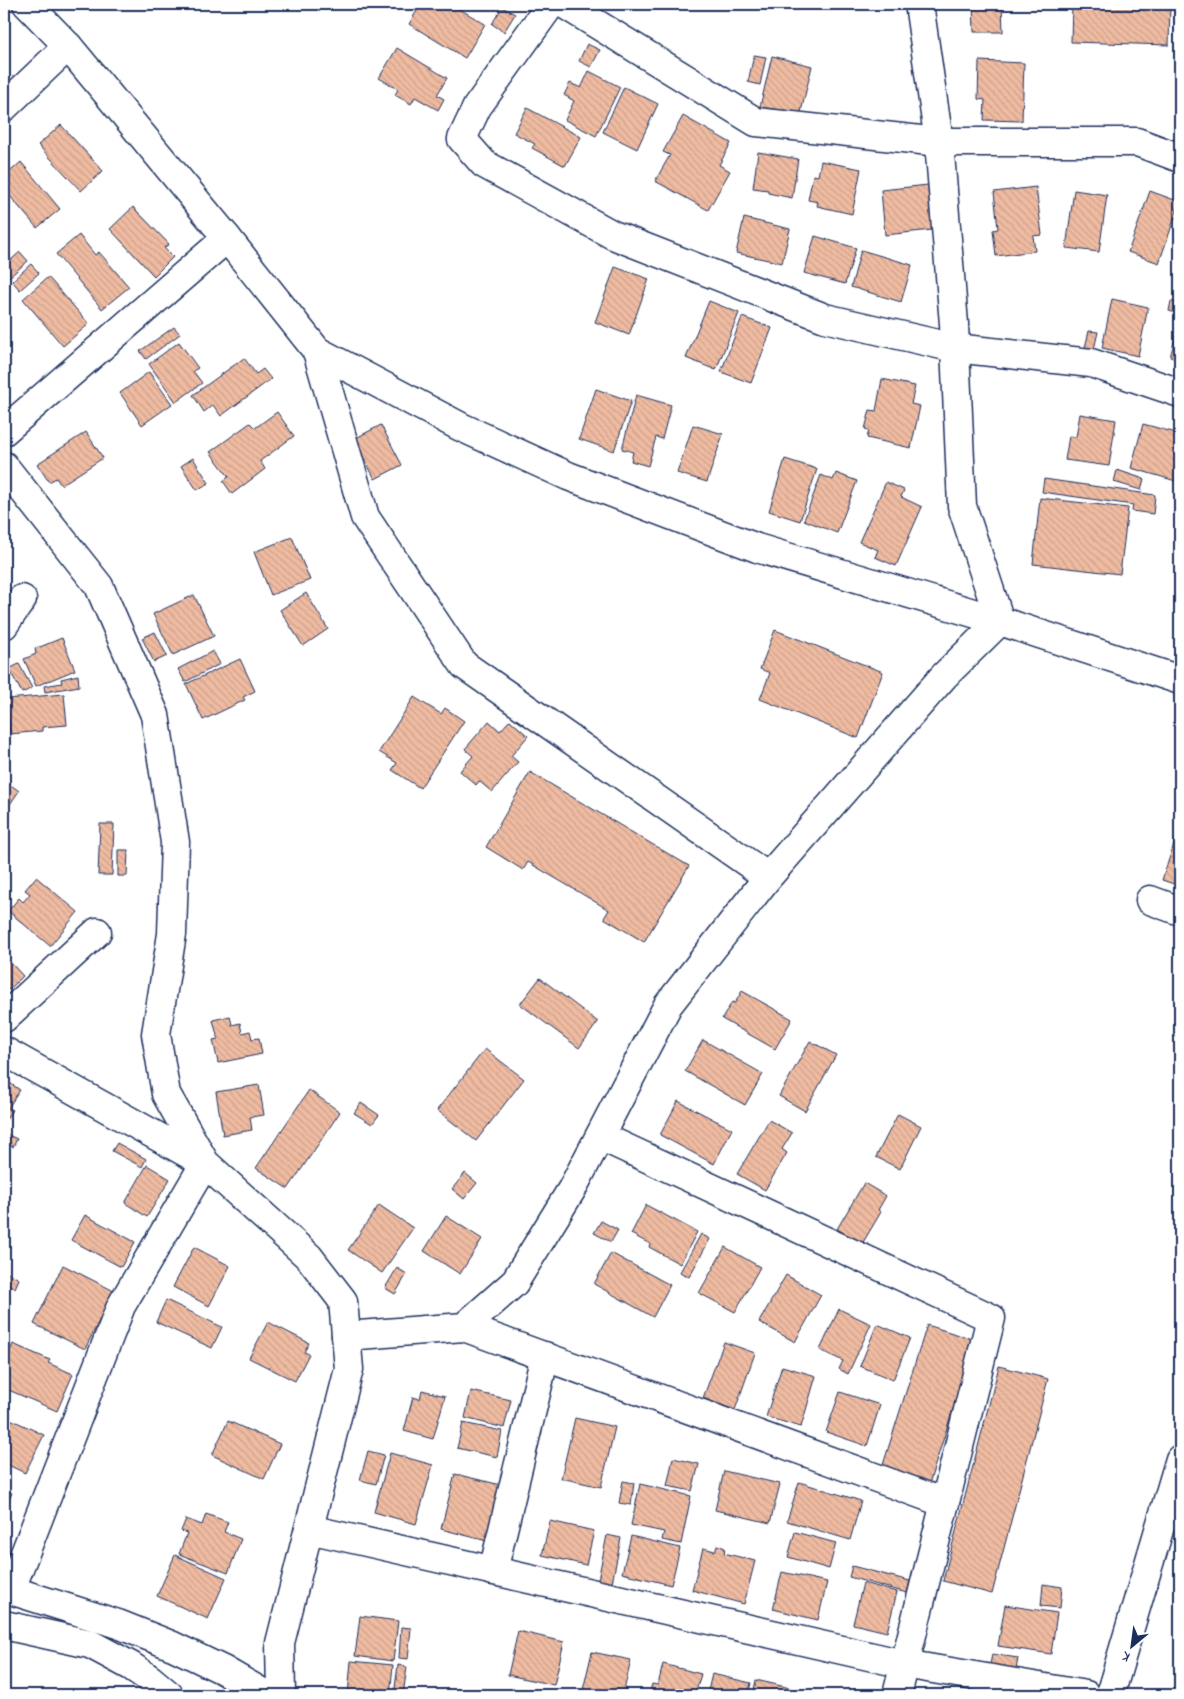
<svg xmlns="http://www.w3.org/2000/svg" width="1184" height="1699" viewBox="0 0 1184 1699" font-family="'Indie Flower',sans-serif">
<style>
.building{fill:url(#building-back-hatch);stroke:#1b2f5e}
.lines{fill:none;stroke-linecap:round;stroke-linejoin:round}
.minor-casing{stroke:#1b2f5e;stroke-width:31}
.minor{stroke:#fff;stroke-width:28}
</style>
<defs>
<pattern id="building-back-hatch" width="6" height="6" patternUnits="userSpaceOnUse" patternTransform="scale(1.25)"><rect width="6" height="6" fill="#efbba1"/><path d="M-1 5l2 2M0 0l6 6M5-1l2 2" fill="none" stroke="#cca18d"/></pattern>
</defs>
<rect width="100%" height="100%" fill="#fff"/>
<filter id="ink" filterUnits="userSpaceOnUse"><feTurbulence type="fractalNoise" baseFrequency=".02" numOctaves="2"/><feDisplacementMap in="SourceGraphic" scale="10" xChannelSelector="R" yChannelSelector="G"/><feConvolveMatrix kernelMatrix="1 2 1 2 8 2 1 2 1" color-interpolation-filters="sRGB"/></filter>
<g filter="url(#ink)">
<g class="building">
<path d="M421 4H451L485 24 465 58 409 24Z"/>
<path d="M973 4H1002L1003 32H974Z"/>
<path d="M1072 4H1170L1169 45 1071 42Z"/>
<path d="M502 7 515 14 504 32 492 24Z"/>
<path d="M587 44 600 50 591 67 579 61Z"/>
<path d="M397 48 447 78 437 95 444 99 438 110 415 97 411 104 395 95 398 89 379 78Z"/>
<path d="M754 55 766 57 760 85 748 82Z"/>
<path d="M772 56 812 66 800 116 760 107Z"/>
<path d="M979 61 1024 63 1022 121 984 120 985 100 978 99Z"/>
<path d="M589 71 620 87 596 136 565 120 574 101 564 95 570 83 581 88Z"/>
<path d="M624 87 658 104 637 149 603 132Z"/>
<path d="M527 108 581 137 565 166 532 148 535 144 514 133Z"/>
<path d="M683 116 731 143 719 165 730 171 708 210 655 181 670 155 663 152Z"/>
<path d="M61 125 103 171 81 191 38 145Z"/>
<path d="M758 152 798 159 792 198 768 193V190L753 188Z"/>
<path d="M821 161 861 169 852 214 817 206 818 202 808 200 813 175 818 176Z"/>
<path d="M21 162 60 209 37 228 4 189V177Z"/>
<path d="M928 185 932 230 885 235 881 190Z"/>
<path d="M1036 187 1042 235 1033 236 1035 251 996 256 993 230 998 229 994 192Z"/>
<path d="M1074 190 1107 195 1099 252 1066 248Z"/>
<path d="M1150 191 1180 202 1159 263 1128 252Z"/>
<path d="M133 207 169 244 164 248 173 257 154 276 110 229Z"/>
<path d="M744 218 790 229 782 263 736 253Z"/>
<path d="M79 235 95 255 99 252 129 287 102 309 56 254Z"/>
<path d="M815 236 856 248 845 284 804 273Z"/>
<path d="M861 250 912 265 901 302 851 287Z"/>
<path d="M20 252 28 261 8 278 4 273V266Z"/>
<path d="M31 264 39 273 20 290 12 281Z"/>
<path d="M615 267 649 279 629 335 595 322Z"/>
<path d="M48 277 89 324 63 346 23 299Z"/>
<path d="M1112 299 1148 307 1138 356 1102 348Z"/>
<path d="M709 301 739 313 716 370 686 358Z"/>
<path d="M1171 301 1180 304V314L1169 311Z"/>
<path d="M742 317 772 328 751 383 721 372Z"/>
<path d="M1180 320V360L1170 357Z"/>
<path d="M174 327 180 334 146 359 140 351Z"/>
<path d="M1089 331 1098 332 1092 358 1083 356Z"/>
<path d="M179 342 198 368 193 371 202 383 176 402 149 364Z"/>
<path d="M244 358 256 374 263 369 271 379 221 416 213 405 204 412 193 395Z"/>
<path d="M149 372 172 404 142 425 120 393Z"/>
<path d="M882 379 915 386 911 404 920 406 911 448 867 438 869 430 865 429 870 410 876 411Z"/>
<path d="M596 389 631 401 614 451 579 439Z"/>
<path d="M636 395 671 405 662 439 656 437 648 466 631 461 633 452 622 449Z"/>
<path d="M277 412 294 436 260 461 265 469 232 494 223 481 229 477 210 452 250 423 255 428Z"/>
<path d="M1080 414 1116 420 1109 466 1065 460 1069 436 1076 437Z"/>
<path d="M1143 424 1180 434V464L1176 481 1131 468Z"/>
<path d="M381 425 402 465 375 479 354 439Z"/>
<path d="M693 425 723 434 707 482 677 473Z"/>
<path d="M86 432 103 458 61 485 56 478 49 482 37 464Z"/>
<path d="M193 458 209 483 197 490 181 466Z"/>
<path d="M785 459 817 469 800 521 769 511Z"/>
<path d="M1117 470 1144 479 1141 490 1114 482Z"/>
<path d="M836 473 857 481 837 533 804 520 821 475 833 480Z"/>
<path d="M1044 479 1155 495 1153 514 1132 511 1133 505 1042 492Z"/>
<path d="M886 482 904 490 901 497 922 507 896 566 875 557 878 550 859 542Z"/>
<path d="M1040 498 1128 508 1120 574 1033 564Z"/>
<path d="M292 537 310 580 271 595 254 552Z"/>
<path d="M306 593 328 629 303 646 280 610Z"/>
<path d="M194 595 214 636 173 655 153 614Z"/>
<path d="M775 630 883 672 858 738 760 699 770 673 760 669Z"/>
<path d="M155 632 167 656 154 662 142 638Z"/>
<path d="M62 638 75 670 36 686 24 659 36 654 35 649Z"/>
<path d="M213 651 220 664 185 682 178 669Z"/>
<path d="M240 659 255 691 243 697 245 700 203 720 186 684Z"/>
<path d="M19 664 32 688 22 693 9 669Z"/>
<path d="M78 675 79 686 45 692 44 686 62 683 61 679Z"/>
<path d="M64 694 67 725 42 727V731L10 734 7 699Z"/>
<path d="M414 697 441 714 445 708 464 721 420 788 392 770 397 763 379 752Z"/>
<path d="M510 720 528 736 511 756 518 762 492 792 479 781 476 785 460 771 473 756 465 749 489 721 500 731Z"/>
<path d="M530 772 689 866 644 942 604 918 609 910 528 862 523 870 486 847Z"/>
<path d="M4 780 19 791 4 813Z"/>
<path d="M100 824H114L112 875H98Z"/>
<path d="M1179 829 1180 830V886L1162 880Z"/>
<path d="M118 850H128L127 876H118Z"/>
<path d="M36 877 78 912 50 946 8 911 19 898 23 902 30 894 25 890Z"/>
<path d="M10 962 23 976 9 990 4 985V968Z"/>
<path d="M540 978 598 1022 579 1048 520 1004Z"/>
<path d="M742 991 792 1019 775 1049 722 1019 732 1002 735 1003Z"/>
<path d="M230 1016 232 1025 240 1023 242 1033 250 1031 252 1039 259 1038 262 1054 218 1063 213 1040 218 1039 213 1020Z"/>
<path d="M703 1040 763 1074 745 1105 685 1071Z"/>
<path d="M810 1041 836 1055 805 1111 779 1096Z"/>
<path d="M485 1049 524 1079 476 1141 437 1110Z"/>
<path d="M4 1079 20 1090 8 1108 12 1110 4 1123Z"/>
<path d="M259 1085 264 1115 250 1117 252 1130 223 1135 216 1092Z"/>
<path d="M309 1090 340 1112 288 1189 256 1168Z"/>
<path d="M678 1101 732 1129 714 1164 660 1135Z"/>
<path d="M361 1103 379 1115 372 1124 354 1113Z"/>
<path d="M898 1114 921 1126 900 1169 876 1157Z"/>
<path d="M769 1120 792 1133 782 1149 787 1153 765 1190 737 1174Z"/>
<path d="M4 1133 17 1139 13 1147 4 1143Z"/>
<path d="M117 1143 146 1159 142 1167 112 1151Z"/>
<path d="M147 1165 170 1179 147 1217 125 1203Z"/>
<path d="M465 1173 477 1183 464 1199 452 1189Z"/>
<path d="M864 1183 886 1196 878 1210 881 1212 862 1244 837 1229Z"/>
<path d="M379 1205 413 1228 382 1273 348 1250Z"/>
<path d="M646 1205 697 1232 680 1264 649 1247 650 1244 631 1234Z"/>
<path d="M85 1215 135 1242 121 1267 71 1240Z"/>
<path d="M446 1216 482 1239 460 1274 424 1251Z"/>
<path d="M601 1221 618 1230 611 1242 594 1233Z"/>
<path d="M701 1234 710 1239 689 1277 680 1272Z"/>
<path d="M194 1247 230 1266 209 1306 173 1287Z"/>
<path d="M725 1247 760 1267 735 1312 699 1293Z"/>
<path d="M611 1253 670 1285 653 1317 594 1284Z"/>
<path d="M63 1265 114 1291 85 1349 34 1324Z"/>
<path d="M397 1268 407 1274 395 1294 385 1288Z"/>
<path d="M4 1271 19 1279 15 1288 4 1282Z"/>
<path d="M786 1275 821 1295 795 1342 759 1322Z"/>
<path d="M166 1300 222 1327 212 1348 156 1322Z"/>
<path d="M839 1309 871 1324 848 1374 839 1369 843 1361 820 1350Z"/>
<path d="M268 1322 309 1343 304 1352 309 1354 295 1381 249 1358Z"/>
<path d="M877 1324 910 1338 893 1380 860 1366Z"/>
<path d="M927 1325 975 1340 929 1484 882 1468Z"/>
<path d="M724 1342 755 1353 735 1410 703 1398Z"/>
<path d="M13 1344 50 1360 48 1363 73 1374 57 1411 4 1388V1365Z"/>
<path d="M782 1366 816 1376 801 1427 766 1417Z"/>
<path d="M999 1366 1048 1379 992 1594 943 1581Z"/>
<path d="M422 1390 445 1396 433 1439 404 1431 413 1397 420 1399Z"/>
<path d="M471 1391 511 1400 504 1428 465 1418Z"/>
<path d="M840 1392 880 1405 867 1446 826 1432Z"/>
<path d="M4 1416 44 1435 25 1473 4 1463Z"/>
<path d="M575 1418 615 1427 601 1487 561 1478Z"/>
<path d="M228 1421 280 1444 264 1479 212 1455Z"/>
<path d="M463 1423 502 1431 497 1457 457 1448Z"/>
<path d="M368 1451 384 1455 376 1484 360 1480Z"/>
<path d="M390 1453 433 1465 416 1524 374 1512Z"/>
<path d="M673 1458 699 1464 692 1491 667 1486Z"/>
<path d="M724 1471 780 1484 770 1523 715 1510Z"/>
<path d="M455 1474 501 1485 487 1541 441 1529Z"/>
<path d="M623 1481 634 1483 631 1505 619 1503Z"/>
<path d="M799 1482 861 1501 850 1540 787 1521Z"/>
<path d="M640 1484 691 1496 681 1544 662 1540 664 1532 631 1525Z"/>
<path d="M4 1490 12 1493 6 1506 10 1508 4 1522Z"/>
<path d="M206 1514 228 1522 224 1532 241 1539 228 1573 179 1554 187 1533 181 1531 186 1519 202 1525Z"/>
<path d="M550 1521 594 1531 586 1565 542 1555Z"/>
<path d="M795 1532 836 1543 829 1569 788 1557Z"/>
<path d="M607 1535 621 1538 611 1588 597 1585Z"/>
<path d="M631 1536 680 1548 671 1585 622 1573Z"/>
<path d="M717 1545 725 1548 724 1553 755 1561 744 1604 692 1590 703 1548 715 1551Z"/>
<path d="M175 1555 226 1578 208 1619 157 1596Z"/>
<path d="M852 1566 910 1581 907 1593 849 1577Z"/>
<path d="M782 1572 827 1582 818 1620 773 1609Z"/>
<path d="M863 1583 897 1592 887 1632 853 1624Z"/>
<path d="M1043 1584 1062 1587 1060 1608 1041 1606Z"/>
<path d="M1005 1605 1057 1613 1051 1654 998 1646Z"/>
<path d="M360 1616 398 1621 393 1661 355 1656Z"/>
<path d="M401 1627 411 1628 408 1659 399 1658Z"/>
<path d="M518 1631 564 1642 554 1685 508 1675Z"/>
<path d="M592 1652 631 1660 623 1695 582 1694Z"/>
<path d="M992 1654 1018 1658 1016 1670 990 1665Z"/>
<path d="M351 1661 393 1665 390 1695H348Z"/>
<path d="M663 1664 701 1674 695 1695H649L652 1684 658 1685Z"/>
<path d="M398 1665 407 1667 403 1695H394Z"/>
<path d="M712 1674 751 1683 748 1695H707Z"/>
<path d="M756 1680 803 1691V1695H753Z"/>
</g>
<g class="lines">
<defs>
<g id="minor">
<path d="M27 4 68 46 227 238 317 351 461 427 568 476 757 548 1000 621 1180 680"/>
<path d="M551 4 477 107 462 139 484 164 613 235 825 318 955 348 1091 363 1180 393"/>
<path d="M564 4 756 122 939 142H1137L1180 158"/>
<path d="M4 107 68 46"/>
<path d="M317 351 365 517 464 665 768 877"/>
<path d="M4 431 227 238"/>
<path d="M4 466 99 586 155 715 175 842 172 934 156 1034 166 1094 205 1163 309 1257 343 1301 349 1369 280 1643 281 1695"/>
<path d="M4 625 22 599"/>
<path d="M1150 900 1180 911"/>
<path d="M4 1018 97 932"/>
<path d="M4 1051 205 1163 121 1306 11 1589"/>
<path d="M600 1136 991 1318 897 1695"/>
<path d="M464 1327 945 1503"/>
<path d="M346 1336 464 1327 514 1283 572 1189 668 1005 768 877 944 676 1000 621 962 506 954 324 939 142 919 4"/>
<path d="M309 1529 904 1664 1086 1695"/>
<path d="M493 1571 545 1356"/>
<path d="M4 1588 118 1624 173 1646 223 1670 266 1695"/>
<path d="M4 1625 90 1644 131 1666 150 1679 169 1695"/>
<path d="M1110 1695 1180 1459"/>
</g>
</defs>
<use href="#minor" class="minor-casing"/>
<use href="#minor" class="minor"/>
</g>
</g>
<rect width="1184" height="1699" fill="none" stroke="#fff" stroke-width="20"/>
<rect x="10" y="10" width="1164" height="1679" fill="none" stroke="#1b2f5e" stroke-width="2" filter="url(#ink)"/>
<g transform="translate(1132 1646) rotate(209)" stroke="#ffffff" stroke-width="4" paint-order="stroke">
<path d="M0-4L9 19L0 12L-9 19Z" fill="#1b2f5e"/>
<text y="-8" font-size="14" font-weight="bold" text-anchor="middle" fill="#1b2f5e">K</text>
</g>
</svg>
